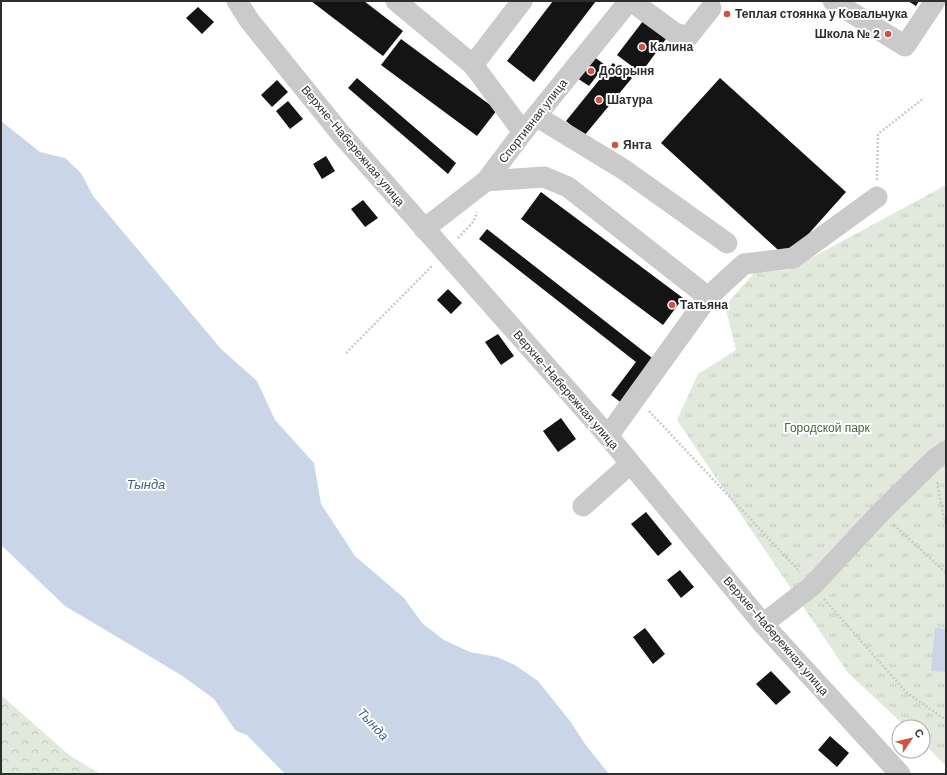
<svg xmlns="http://www.w3.org/2000/svg" width="947" height="775" viewBox="0 0 947 775" font-family="'DM Sans',sans-serif">
<style>
.forest{fill:url(#forest-crowns)}
.park{fill:url(#park-tufts)}
.water{fill:#cad6e7}
.building{fill:#141414}
.lines{fill:none;stroke-linecap:round;stroke-linejoin:round}
.path{stroke:#cacaca;stroke-width:2.5;stroke-dasharray:2 2;stroke-linecap:butt}
.minor{stroke:#cacaca;stroke-width:21}
.poi-dot{fill:#d15242;stroke:#fff;stroke-width:1.5}
.labels{text-anchor:middle;dominant-baseline:central;stroke-width:4;stroke-linejoin:round;paint-order:stroke}
.poi-label{font-size:12px;font-weight:bold;fill:#2d2d2d;stroke:#fff;text-anchor:start}
.street-label{font-size:12px;fill:#2d2d2d;stroke:#fff}
.park-label{font-size:12px;fill:#4a6440;stroke:#fff}
.water-label{font-size:13px;font-style:italic;fill:#446086;stroke:#fff}
</style>
<defs>
<pattern id="forest-crowns" width="20" height="18" patternUnits="userSpaceOnUse"><rect width="20" height="18" fill="#e1e9dc"/><path d="M2 6a3 3 0 1 1 6 0M12 15a3 3 0 1 1 6 0" fill="none" stroke="#c1c8bd"/></pattern>
<pattern id="park-tufts" width="24" height="20" patternUnits="userSpaceOnUse"><rect width="24" height="20" fill="#e1e9dc"/><path d="M3 7l-1-3M5 7V3M7 7l1-3M15 17l-1-3M17 17v-4M19 17l1-3" fill="none" stroke="#c1c8bd"/></pattern>
</defs>
<rect width="100%" height="100%" fill="#fff"/>
<path class="forest" d="M1 695 69 755 100 774H1Z"/>
<path class="park" d="M946 185V766L923 743V727H906L848 673 677 420 698 374 736 350 725 306 755 272 789 270Z"/>
<g class="water">
<path d="M1 121 40 152 65 158 81 173 93 196 221 349 257 381 275 420 314 463 321 504 355 556 404 598 422 623 444 640 470 652 497 657 515 665 538 681 570 721 585 744 609 774H285L247 735 236 731 214 699 181 675 65 606 1 545Z"/>
<path d="M935 628 946 629V672L931 671Z"/>
</g>
<g class="building">
<path d="M311 1H364L403 31 383 56Z"/>
<path d="M553 1H596L534 82 507 61Z"/>
<path d="M908 1H919L916 6Z"/>
<path d="M198 7 214 22 202 34 186 18Z"/>
<path d="M643 21 666 39 641 73 617 55Z"/>
<path d="M401 39 497 110 477 136 381 65Z"/>
<path d="M593 56 605 65 589 86 577 78Z"/>
<path d="M613 63 632 78 584 136 566 121Z"/>
<path d="M357 78 456 163 448 174 348 88Z"/>
<path d="M720 78 846 192 787 258 661 143Z"/>
<path d="M277 80 288 92 272 107 261 95Z"/>
<path d="M288 101 303 119 290 129 276 111Z"/>
<path d="M326 156 335 171 322 179 313 164Z"/>
<path d="M541 192 683 298 663 325 521 219Z"/>
<path d="M363 200 378 218 365 227 351 209Z"/>
<path d="M487 229 656 361 623 404 611 395 636 362 479 239Z"/>
<path d="M448 289 462 303 451 314 437 300Z"/>
<path d="M498 334 514 356 501 365 485 342Z"/>
<path d="M561 418 576 439 558 452 543 431Z"/>
<path d="M646 512 672 544 658 556 631 524Z"/>
<path d="M680 570 694 587 681 598 667 580Z"/>
<path d="M645 628 665 654 653 664 633 637Z"/>
<path d="M771 671 791 692 776 705 756 684Z"/>
<path d="M830 736 849 753 837 767 818 750Z"/>
</g>
<g class="lines">
<g class="path">
<path d="M877 180 878 134 924 98"/>
<path d="M458 238 474 221 477 212"/>
<path d="M346 353 433 265"/>
<path d="M649 411 800 572"/>
<path d="M937 482 944 519 946 525"/>
<path d="M894 525 946 573"/>
<path d="M824 599 907 693 946 720"/>
</g>
<g class="minor">
<path d="M237 1 249 20 341 134 608 436 763 624 900 774"/>
<path d="M396 1 473 65 523 132"/>
<path d="M631 1 675 33 688 37 711 8"/>
<path d="M833 1 905 46 935 1"/>
<path d="M473 65 522 1"/>
<path d="M536 116 623 169 727 243"/>
<path d="M486 181 544 177 568 187 708 297 608 436"/>
<path d="M424 229 486 181 523 132 629 1"/>
<path d="M708 297 744 264 793 258 877 197"/>
<path d="M583 506 630 464"/>
<path d="M763 624 812 586 881 512 934 460 946 451"/>
</g>
</g>
<g class="poi-dot">
<circle cx="727" cy="14" r="4"/>
<circle cx="888" cy="34" r="4"/>
<circle cx="642" cy="47" r="4"/>
<circle cx="591" cy="71" r="4"/>
<circle cx="599" cy="100" r="4"/>
<circle cx="615" cy="145" r="4"/>
<circle cx="672" cy="305" r="4"/>
</g>
<g class="labels">
<g class="poi-label">
<text x="735" y="14">Теплая стоянка у Ковальчука</text>
<text x="880" y="34" text-anchor="end">Школа № 2</text>
<text x="650" y="47">Калина</text>
<text x="599" y="71">Добрыня</text>
<text x="607" y="100">Шатура</text>
<text x="623" y="145">Янта</text>
<text x="680" y="305">Татьяна</text>
</g>
<g class="street-label">
<text transform="translate(533 121) rotate(-52)">Спортивная улица</text>
<text transform="translate(353 146) rotate(50)">Верхне-Набережная улица</text>
<text transform="translate(566 390) rotate(49)">Верхне-Набережная улица</text>
<text transform="translate(776 636) rotate(49)">Верхне-Набережная улица</text>
</g>
<g class="park-label">
<text x="827" y="428">Городской парк</text>
</g>
<g class="water-label">
<text x="146" y="484">Тында</text>
<text transform="translate(373 724) rotate(47)">Тында</text>
</g>
</g>
<rect width="947" height="775" fill="none" stroke="#2d2d2d" stroke-width="4"/>
<g transform="translate(911 739) rotate(55)"><circle r="19" fill="#ffffff" stroke="#ababab"/>
<path d="M0-3L7 15L0 10L-7 15Z" fill="#d15242"/>
<text y="-6" font-size="11" font-weight="bold" text-anchor="middle" fill="#2d2d2d">С</text>
</g>
</svg>
